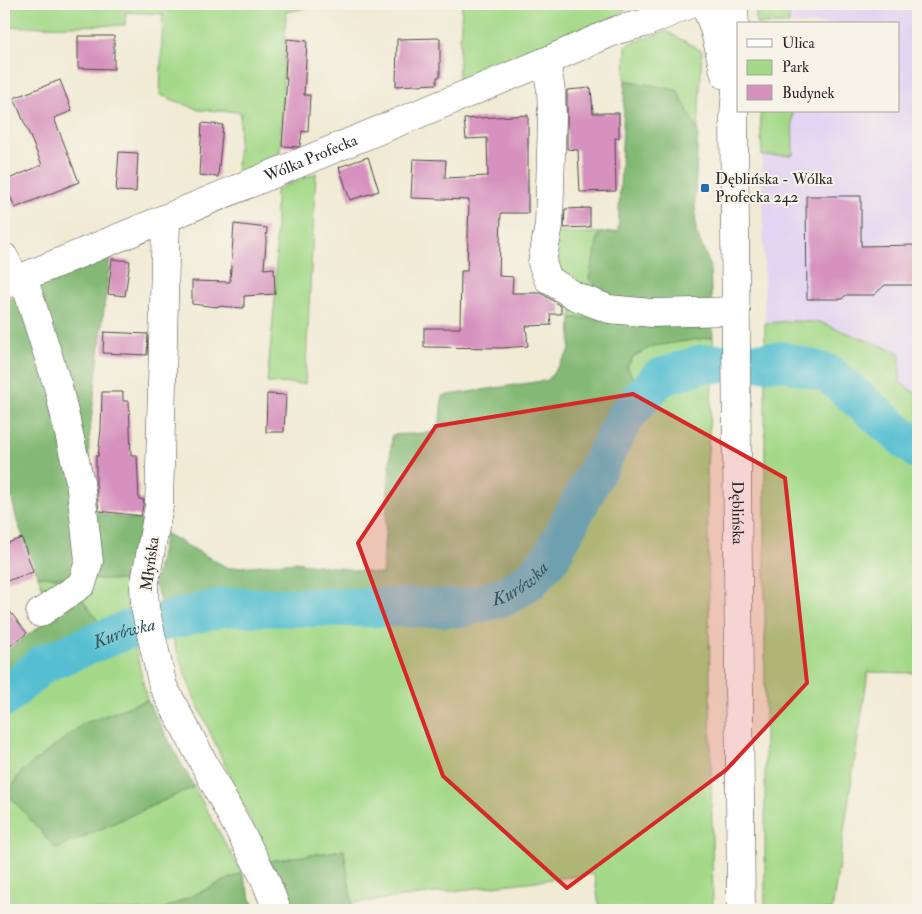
<svg xmlns="http://www.w3.org/2000/svg" width="922" height="914" viewBox="0 0 922 914" font-family="'IM FELL Double Pica',serif">
<style>
.built{fill:#e4d3f2}
.green{fill:#a4d989;stroke:#68825a}
.forest{fill:#83b975;stroke:#577250}
.lines{fill:none;stroke-linecap:round;stroke-linejoin:round}
.river{stroke:#55bfd1;stroke-width:39}
.building{fill:#d691be}
.minor-casing{stroke:#494844;stroke-width:29}
.major-casing{stroke:#494844;stroke-width:29}
.minor{stroke:#fff;stroke-width:28}
.major{stroke:#fff;stroke-width:28}
.marked{fill:#d62828;fill-opacity:0.2;stroke:#d62828;stroke-width:4;stroke-linejoin:round}
.poi-dot{fill:#1f6fb2;stroke:#f7f3e8;stroke-width:2}
.labels{text-anchor:middle;dominant-baseline:central;stroke-width:4;stroke-linejoin:round;paint-order:stroke}
.street-label{font-size:16px;fill:#2b2b2b;stroke:#f7f3e8}
.poi-label{font-size:16px;fill:#2b2b2b;stroke:#f7f3e8;text-anchor:start}
.water-label{font-size:18px;font-style:italic;fill:#38575d;stroke:#f7f3e8}
</style>
<rect width="100%" height="100%" fill="#f7f3e8"/>
<filter id="ink" filterUnits="userSpaceOnUse"><feTurbulence type="fractalNoise" baseFrequency=".02" numOctaves="2"/><feDisplacementMap in="SourceGraphic" scale="10" xChannelSelector="R" yChannelSelector="G"/><feConvolveMatrix kernelMatrix="1 2 1 2 8 2 1 2 1" color-interpolation-filters="sRGB"/></filter>
<filter id="wash" filterUnits="userSpaceOnUse"><feTurbulence type="fractalNoise" baseFrequency=".0096" numOctaves="4" result="noise"/><feDisplacementMap in="SourceGraphic" scale="20" xChannelSelector="R" yChannelSelector="G"/><feGaussianBlur stdDeviation="1.12" result="paint"/><feColorMatrix in="noise" values="0 0 0 0 0 0 0 0 0 0 0 0 0 0 0 0 0 1.4 0 .05"/><feComposite in="paint" operator="in"/></filter>
<g filter="url(#wash)">
<rect width="100%" height="100%" fill="#f1ebd5"/>
<path class="built" d="M789 4H918V395L819 322 765 323 762 156 793 155 792 111H898V24H789Z"/>
<g class="green">
<path d="M4 4H328L286 12 280 153 236 176 241 112 200 110 160 95 163 14 126 12 125 25 14 27 4 34Z"/>
<path d="M462 4H633L617 16 458 81Z"/>
<path d="M762 4H789V24H756V8Z"/>
<path d="M666 31 702 51 698 131 677 91 625 80 626 45Z"/>
<path d="M760 111H792L793 155 762 156Z"/>
<path d="M316 173 305 384 267 383 276 289V190Z"/>
<path d="M553 233H599L589 278 615 304 604 319 571 318 573 302 552 263Z"/>
<path d="M793 321 819 322 900 353V382L918 395V673L868 672 832 910H765V323Z"/>
<path d="M713 337 714 353 707 465 713 910H600L594 874 352 903 344 850 269 861 193 695 162 610 229 598 511 585 550 543 596 454 636 382 627 367 634 356 653 346Z"/>
<path d="M38 576 136 581 127 610 147 700 83 724 56 849 194 787 242 873 161 910H4V685L39 656 104 628 54 615Z"/>
</g>
<g class="forest">
<path d="M625 80 677 90 698 131 695 198 696 232 710 265 713 337 653 346 634 356 627 367 636 382 596 454 550 543 511 585 450 600 229 598 162 610 155 582 165 533 228 568 295 562 382 574 392 435 439 432 442 396 548 380 570 350 571 318 604 319 614 304 589 279 599 233 618 232Z"/>
<path d="M110 257 89 440 88 511 147 522 136 581 38 576 17 521 4 464V301Z"/>
<path d="M80 596 104 629 39 656 4 685V653Z"/>
<path d="M147 700 194 787 56 849 8 794 20 773 83 724Z"/>
<path d="M344 850 353 910H292L269 861Z"/>
<path d="M242 873 255 910H161Z"/>
</g>
<g class="lines">
<path class="river" id="s1" d="M4 698 42 664 124 631 225 607 462 608 504 597 531 580 551 557 625 417 659 378 701 364 783 361 829 374 918 450"/>
</g>
<g id="blocks">
<g class="building">
<path d="M78 36H114V69L78 68Z"/>
<path d="M440 38V77H437V84L396 86 397 39Z"/>
<path d="M287 39 307 41 304 95H310L308 132 302 131 300 146 297 147 282 146 287 78H285Z"/>
<path d="M60 80 72 111 54 118 79 182 15 208 4 181 42 165 14 98Z"/>
<path d="M591 88 593 113H619V138H615L616 191 580 192 578 150 567 149V90Z"/>
<path d="M528 115V213H501L499 276 513 277 512 293H541L561 306V314H550L551 325 526 326 528 346 503 348 424 347V328H460L461 271H467L469 200 411 198 413 159 446 160 445 178 488 176 487 138 466 139 464 119Z"/>
<path d="M202 123 223 125 218 177 199 175Z"/>
<path d="M119 152 138 153 136 192 116 191Z"/>
<path d="M368 157 379 191 350 200 339 167Z"/>
<path d="M806 196H861V246L918 245V285H885L874 295H846L842 299H807Z"/>
<path d="M590 208V227L564 228 565 209Z"/>
<path d="M234 224 267 228 264 269 274 268 275 294 244 296V308L217 306V307L192 304V281L230 282Z"/>
<path d="M112 259 130 261 125 296 108 294Z"/>
<path d="M104 332 148 334 147 355 103 353Z"/>
<path d="M102 392H123V401H129L131 455H137L139 499 144 500 141 516 99 511 96 484V456H98L101 430Z"/>
<path d="M267 394 286 395 284 432H266Z"/>
<path d="M22 538 33 572 4 582V544Z"/>
<path d="M4 604 27 633 4 651Z"/>
</g>
</g>
</g>
<g filter="url(#ink)">
<use href="#blocks" fill-opacity="0" stroke="#494844" stroke-width="1"/>
<g class="lines">
<defs>
<g id="minor">
<path d="M544 62 548 72 551 91 552 117 549 225 542 263 548 279 575 296 609 309 652 313 736 311"/>
<path d="M166 219 159 506 144 587 145 608 163 686 265 879 277 910"/>
<path d="M4 257 11 270 28 292 59 390 80 482 89 561 82 584 40 613"/>
<path id="s2" d="M4 285 544 62 617 30 645 23 690 4"/>
</g>
<g id="major">
<path id="s3" d="M734 4 737 76 734 115 741 910"/>
<path d="M704 5C716 26 719 52 725 75"/>
</g>
</defs>
<use href="#minor" class="minor-casing"/>
<use href="#major" class="major-casing"/>
<use href="#minor" class="minor"/>
<use href="#major" class="major"/>
</g>
</g>
<path class="marked" d="M633 394 785 478 807 683 726 770 567 888 443 776 358 543 436 426Z"/>
<rect class="poi-dot" x="700" y="183" width="10" height="10" rx="2.5"/>
<g class="labels">
<g class="street-label">
<text stroke="none"><textPath href="#s2" startOffset="332">Wólka Profecka</textPath></text>
<text stroke="none"><textPath href="#s3" startOffset="509">Dęblińska</textPath></text>
<text transform="translate(150 564) rotate(-82)">Młyńska</text>
</g>
<g class="poi-label">
<text x="715" y="179">Dęblińska - Wólka<tspan x="715" dy="18">Profecka 242</tspan></text>
</g>
<g class="water-label">
<text stroke="none"><textPath href="#s1" startOffset="544">Kurówka</textPath></text>
<text stroke="none"><textPath href="#s1" startOffset="139">Kurówka</textPath></text>
</g>
</g>
<rect width="922" height="914" fill="none" stroke="#f7f3e8" stroke-width="20"/>
<rect x="737" y="22" width="162" height="90" fill="#f7f3e8" stroke="#a5a39c"/>
<rect x="747" y="39" width="25" height="8" fill="#ffffff" stroke="#a5a39c"/>
<text x="782" y="48" font-size="15" fill="#2b2b2b">Ulica</text>
<rect x="747" y="60" width="25" height="15" fill="#a4d989" stroke="#a5a39c"/>
<text x="782" y="72" font-size="15" fill="#2b2b2b">Park</text>
<rect x="747" y="85" width="25" height="15" fill="#d691be" stroke="#a5a39c"/>
<text x="782" y="98" font-size="15" fill="#2b2b2b">Budynek</text>
</svg>
